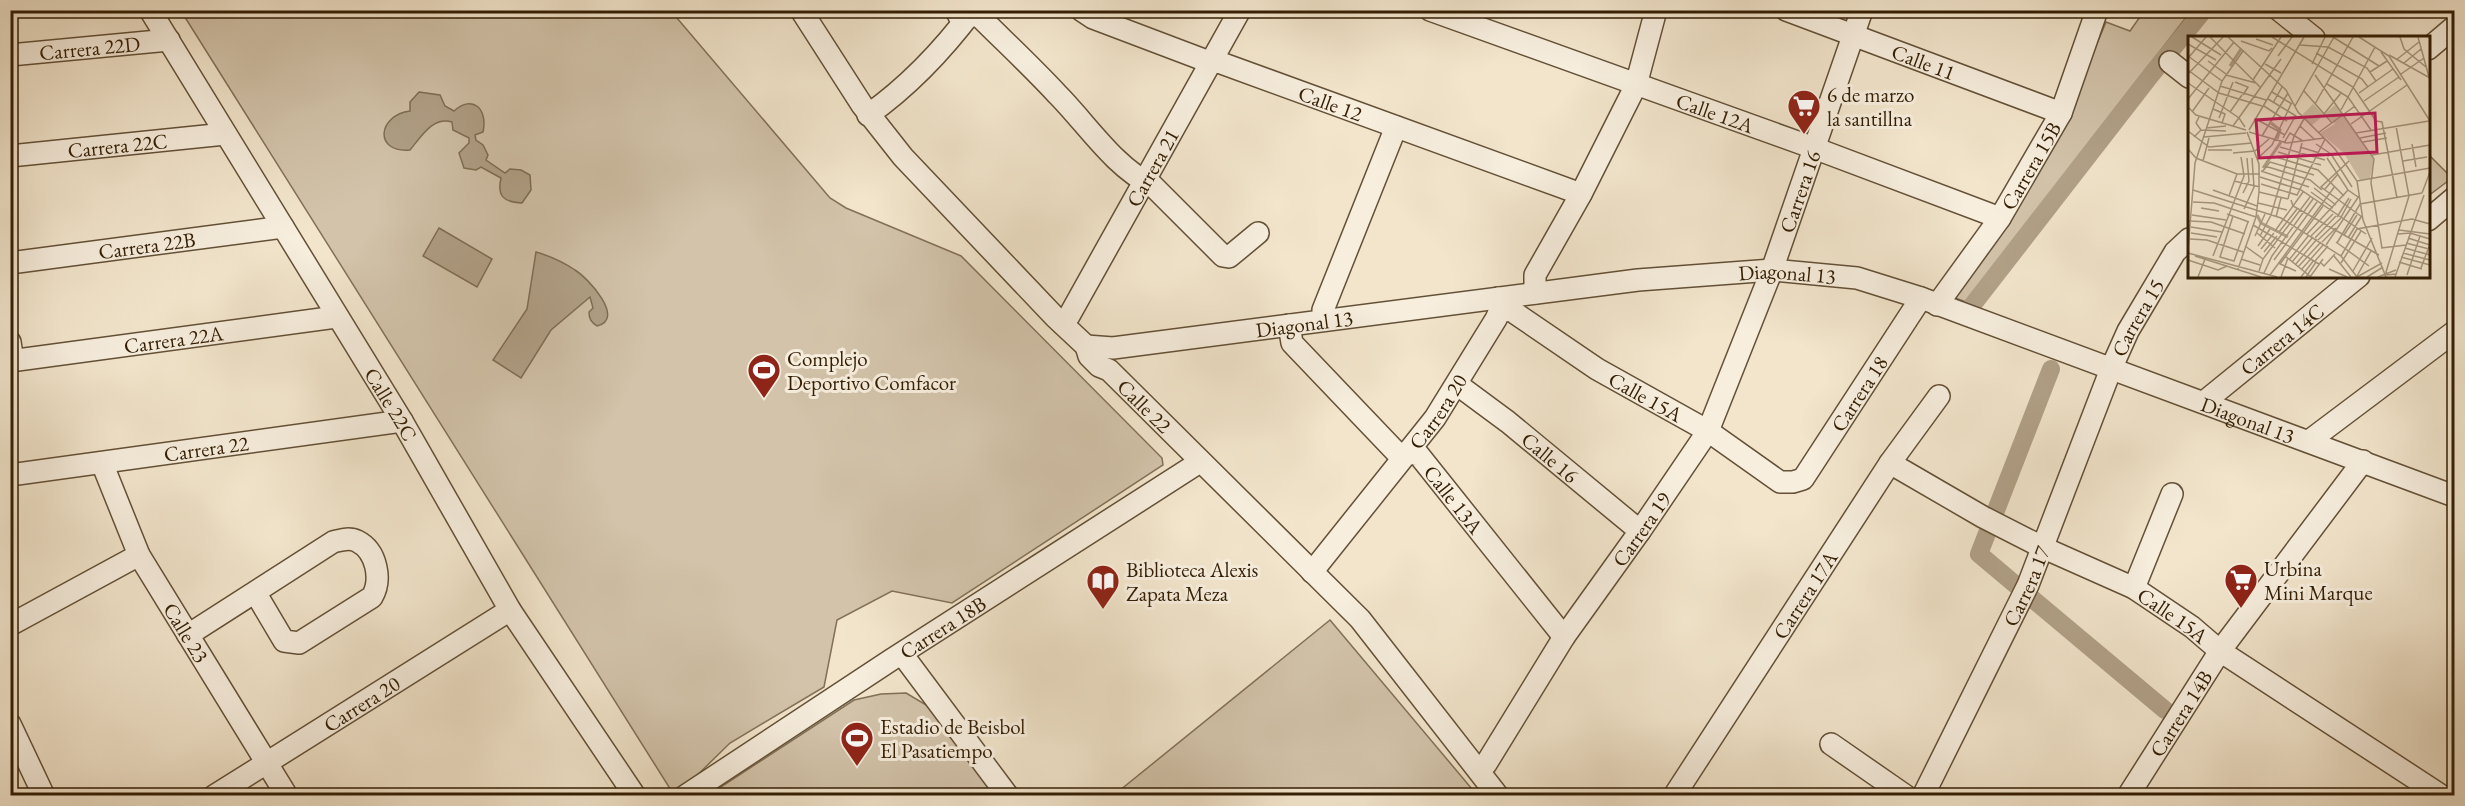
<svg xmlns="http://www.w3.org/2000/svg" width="2465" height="806" viewBox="0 0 2465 806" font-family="'EB Garamond',serif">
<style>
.green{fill:#d2c3aa;stroke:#827057;stroke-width:1.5}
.water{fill:#b1a188;stroke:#7f6d53;stroke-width:1.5}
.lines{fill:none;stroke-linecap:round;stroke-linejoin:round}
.canal{stroke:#b1a188;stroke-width:18}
.minor-casing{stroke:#635036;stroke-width:24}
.minor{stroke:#f7eede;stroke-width:21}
.labels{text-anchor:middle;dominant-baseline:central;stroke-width:6;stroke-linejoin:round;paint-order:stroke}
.street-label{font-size:21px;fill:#331e04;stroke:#f7eede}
.poi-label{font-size:21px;fill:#331e04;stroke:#f7eede;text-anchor:start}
.inset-river{fill:none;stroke:#b1a188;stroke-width:3}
.inset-road{fill:none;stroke:#a6957c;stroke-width:1.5}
.view{fill:#c2185b;fill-opacity:0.15;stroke:#c2185b;stroke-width:3}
.inset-edge{fill:none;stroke:#331e04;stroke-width:3}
</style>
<rect width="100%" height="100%" fill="#f2e5cc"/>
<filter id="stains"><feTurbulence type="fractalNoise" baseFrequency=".00333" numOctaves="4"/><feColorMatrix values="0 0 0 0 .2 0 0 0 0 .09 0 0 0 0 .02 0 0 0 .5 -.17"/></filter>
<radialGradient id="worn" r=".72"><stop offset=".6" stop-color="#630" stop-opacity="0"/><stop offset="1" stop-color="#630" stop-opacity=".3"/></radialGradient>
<g class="green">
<path d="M181 11H671L830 198 846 208 961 256 1162 458 1163 465 952 603 892 591 837 620 824 687 730 743 677 795H674Z"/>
<path d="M2144 11H2191L1966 302 1955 298 2007 224 2068 113 2106 22 2130 31Z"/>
<path d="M2428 154 2452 178 2428 196Z"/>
<path d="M1330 620 1477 795H1114Z"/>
<path d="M906 693 933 709 997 796H707L854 700 881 694Z"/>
</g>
<g class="water">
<path d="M419 92 440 95 445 106 454 111C473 94 488 109 483 132L475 135 476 140 483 145 488 155 486 160 505 173 510 169 521 170 530 175 531 190 522 203C503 202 497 196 501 178L481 167 476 170 464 168 459 153 469 143V138L453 130 452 122C433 116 421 137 410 150 373 153 378 115 410 111V102Z"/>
<path d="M439 228 492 259 477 287 423 256Z"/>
<path d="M536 252C550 256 563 262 575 270 588 278 626 319 597 326 591 322 589 319 589 312L593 308 590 297 551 330 521 378 493 360 527 309Z"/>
</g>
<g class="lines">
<g class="canal">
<path d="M1971 307 2151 75 2204 10"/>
<path d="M2051 369 1979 554 2165 710"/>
</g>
<defs>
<g id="minor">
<path id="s1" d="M150 10 402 421 510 610 635 796"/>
<path id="s2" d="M801 10 862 105 903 157 1055 317 1086 346 1089 356 1099 366 1109 370 1360 619 1498 796"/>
<path d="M956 10 959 16H979C1005 42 1032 67 1057 94 1086 123 1115 168 1152 185L1223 256 1229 257 1258 233"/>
<path id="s3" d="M1081 10 1093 18 1204 60 1221 63 1581 194"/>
<path id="s4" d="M1430 10 1814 148 2000 218"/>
<path id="s5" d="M1786 10 2061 113"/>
<path d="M2279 10 2314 38"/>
<path d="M2428 49 2454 27"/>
<path id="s6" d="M10 55 169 40"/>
<path d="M2170 62 2189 77"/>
<path d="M868 115C909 86 943 50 973 10"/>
<path id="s7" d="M10 156 225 134"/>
<path d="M2428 220 2454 198"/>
<path id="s8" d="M10 263 283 227"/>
<path d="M1535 293V275L1581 194 1636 85 1656 10"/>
<path id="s9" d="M1937 305 2000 218 2061 113 2097 10"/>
<path id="s10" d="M1500 310 1512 311 1597 369 1708 431 1780 482H1793L1803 479 1921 298"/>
<path d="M1325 320 1323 310 1396 127"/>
<path id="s11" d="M1062 323 1069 316 1240 10"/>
<path id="s12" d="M1289 325 1292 343 1397 453 1418 454 1564 637"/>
<path d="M10 342 13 361"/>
<path id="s13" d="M1086 346 1113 348 1638 280 1772 270 1857 278 1921 298 2454 496"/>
<path id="s14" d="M10 361 336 317"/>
<path id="s15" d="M1458 385 1508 422 1640 531"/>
<path id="s16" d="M2204 402 2359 276"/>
<path d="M2309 441 2454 332"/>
<path id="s17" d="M102 463 139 555 287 796"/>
<path id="s18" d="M1890 463 1983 517 2044 548 2134 588 2192 627 2220 651 2442 796"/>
<path id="s19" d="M10 475 402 421"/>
<path id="s20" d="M1312 572 1435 418 1496 319 1500 310 1498 298"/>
<path d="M2134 588 2172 494"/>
<path d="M10 625 139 555"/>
<path d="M188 635 333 542C341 540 349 537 357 541 377 551 382 580 372 597L299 643 284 641 255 592"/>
<path d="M902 654 1008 796"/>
<path d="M10 724 44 796"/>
<path d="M1831 744 1906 796"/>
<path id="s21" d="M1479 770 1486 764 1564 637 1640 531 1708 431 1772 270 1862 10"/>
<path id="s22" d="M214 796 510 610"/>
<path id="s23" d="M685 796 891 660 1192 467 1199 460"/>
<path id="s24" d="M1674 796 1890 463 1939 396"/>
<path id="s25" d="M1923 796 2028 585 2111 369 2128 331 2175 252 2189 239"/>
<path id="s26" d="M2128 796 2220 651 2363 461"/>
</g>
</defs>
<use href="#minor" class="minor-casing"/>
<use href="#minor" class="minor"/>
</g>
<defs>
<symbol id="supermarket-pin" viewBox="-11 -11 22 30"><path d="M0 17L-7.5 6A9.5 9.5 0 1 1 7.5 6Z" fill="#8f2418" stroke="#f7eede"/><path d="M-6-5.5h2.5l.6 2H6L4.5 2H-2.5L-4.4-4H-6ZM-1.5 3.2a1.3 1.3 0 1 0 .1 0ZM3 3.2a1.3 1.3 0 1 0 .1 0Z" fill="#fff"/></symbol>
<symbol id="stadium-pin" viewBox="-11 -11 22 30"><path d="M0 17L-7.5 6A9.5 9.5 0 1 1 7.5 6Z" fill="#8f2418" stroke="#f7eede"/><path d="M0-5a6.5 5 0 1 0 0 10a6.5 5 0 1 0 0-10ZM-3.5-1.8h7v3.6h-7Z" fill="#fff"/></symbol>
<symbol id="library-pin" viewBox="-11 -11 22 30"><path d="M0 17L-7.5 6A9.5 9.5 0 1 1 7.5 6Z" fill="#8f2418" stroke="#f7eede"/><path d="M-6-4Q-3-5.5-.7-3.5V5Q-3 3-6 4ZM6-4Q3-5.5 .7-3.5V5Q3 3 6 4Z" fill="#fff"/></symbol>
</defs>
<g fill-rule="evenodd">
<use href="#supermarket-pin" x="1785" y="87" width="38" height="52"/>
<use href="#stadium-pin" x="745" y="351" width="38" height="52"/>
<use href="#supermarket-pin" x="2222" y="561" width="38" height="52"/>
<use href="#library-pin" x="1084" y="562" width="38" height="52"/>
<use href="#stadium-pin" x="838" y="719" width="38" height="52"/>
</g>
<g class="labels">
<g class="street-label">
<text stroke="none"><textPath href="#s6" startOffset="80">Carrera 22D</textPath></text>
<text stroke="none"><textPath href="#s5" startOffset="147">Calle 11</textPath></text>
<text stroke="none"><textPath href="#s3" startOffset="267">Calle 12</textPath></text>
<text stroke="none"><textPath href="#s4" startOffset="303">Calle 12A</textPath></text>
<text stroke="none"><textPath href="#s7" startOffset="108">Carrera 22C</textPath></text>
<text stroke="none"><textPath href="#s9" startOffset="168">Carrera 15B</textPath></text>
<text stroke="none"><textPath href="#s11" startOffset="180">Carrera 21</textPath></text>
<text stroke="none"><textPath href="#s21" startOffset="666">Carrera 16</textPath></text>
<text stroke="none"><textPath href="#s8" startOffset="138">Carrera 22B</textPath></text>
<text stroke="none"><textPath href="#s13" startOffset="706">Diagonal 13</textPath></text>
<text stroke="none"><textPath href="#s25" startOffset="525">Carrera 15</textPath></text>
<text stroke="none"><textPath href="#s13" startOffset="220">Diagonal 13</textPath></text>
<text stroke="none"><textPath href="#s16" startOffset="100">Carrera 14C</textPath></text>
<text stroke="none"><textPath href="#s14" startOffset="165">Carrera 22A</textPath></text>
<text stroke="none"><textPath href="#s10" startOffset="456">Carrera 18</textPath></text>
<text stroke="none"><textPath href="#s10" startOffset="171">Calle 15A</textPath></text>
<text stroke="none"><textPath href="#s1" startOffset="462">Calle 22C</textPath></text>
<text stroke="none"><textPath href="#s2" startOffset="528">Calle 22</textPath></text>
<text stroke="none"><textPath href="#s20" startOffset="204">Carrera 20</textPath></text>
<text stroke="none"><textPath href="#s13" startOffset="1192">Diagonal 13</textPath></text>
<text stroke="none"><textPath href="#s19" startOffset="198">Carrera 22</textPath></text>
<text stroke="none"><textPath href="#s15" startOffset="117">Calle 16</textPath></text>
<text stroke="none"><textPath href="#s12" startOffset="249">Calle 13A</textPath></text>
<text stroke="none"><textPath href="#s21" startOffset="291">Carrera 19</textPath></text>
<text stroke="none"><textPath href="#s25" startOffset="234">Carrera 17</textPath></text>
<text stroke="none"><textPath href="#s24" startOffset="240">Carrera 17A</textPath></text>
<text stroke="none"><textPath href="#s18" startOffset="322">Calle 15A</textPath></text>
<text stroke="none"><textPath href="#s23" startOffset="308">Carrera 18B</textPath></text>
<text stroke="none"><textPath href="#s17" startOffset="190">Calle 23</textPath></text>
<text stroke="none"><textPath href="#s22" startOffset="174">Carrera 20</textPath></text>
<text stroke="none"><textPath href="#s26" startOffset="98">Carrera 14B</textPath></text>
</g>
<g class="poi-label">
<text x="1827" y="94">6 de marzo<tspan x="1827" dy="24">la santillna</tspan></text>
<text x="787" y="358">Complejo<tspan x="787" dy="24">Deportivo Comfacor</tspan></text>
<text x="2264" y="568">Urbina<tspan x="2264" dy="24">Mini Marque</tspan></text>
<text x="1126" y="569">Biblioteca Alexis<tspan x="1126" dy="24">Zapata Meza</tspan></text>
<text x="880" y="726">Estadio de Beisbol<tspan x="880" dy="24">El Pasatiempo</tspan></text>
</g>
</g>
<g transform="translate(2188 36)">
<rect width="242" height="242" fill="#f2e5cc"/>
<path d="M125 68 136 79 123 90 114 79ZM148 68 186 124 182 142 172 144 156 117 132 97 147 88 137 78Z" fill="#d2c3aa"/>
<path class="inset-river" d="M42 30 53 13M83 87 92 94 89 103M75 132 93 106M69 179 73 187 100 201"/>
<path class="inset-road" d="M4 1 33 19M22 1 73 52M40 1 98 54 110 76 147 113 169 145 175 184 198 241M84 1 165 51 188 85 194 86 209 162M145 1 191 30M171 1 201 20 242 85M212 1 216 13 238 31M230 1 241 41M68 3 85 9M53 5 81 15 84 12M0 8 28 24M112 9 140 11 179 32 188 45M193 16 213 44M128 17 174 43 180 51M201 19 242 42M0 20 34 45M90 20 104 1M1 21 18 1M208 24 231 6M20 25 38 38M216 27 233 13M77 28 93 37M124 28 137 1M0 34 31 57 74 70M182 36 199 25M0 38 35 1M213 38 236 22M38 39 68 47M127 39 186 123 183 147 194 212M65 44 93 1M47 46 60 51 55 59M0 47 51 82 57 91M139 48 160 61 183 94M32 50 78 64M116 55 144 87M84 56 104 68M171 57 205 33M0 63 46 6M80 63 108 80M176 65 211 41M85 67 94 51M127 68 165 1M76 70 99 85M107 70 146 1M0 71 8 79 58 94M25 73 37 78 34 87M153 74 187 11M4 76 21 52M42 76 54 59M136 78 153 57M31 82 45 46M68 83 97 99M163 88 219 49M45 90 93 23M112 90 126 103M18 92 38 90M13 94 38 95M61 94 116 1M0 95 21 111 64 107M61 96 99 107 136 102M130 97 167 70M168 97 241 85M74 100 100 57M6 101 13 94 8 87 11 81M16 101 58 97M95 102 108 79M172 102 198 97M175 106 199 102M96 107 102 97 115 105M128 108 143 118 164 151M224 108 228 131M92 111 137 124M112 111 141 120M0 113 8 122 49 138H72M20 114H44M90 116 133 129M45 117 67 115 81 103M184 119 242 109M88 121 130 134 156 160M70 122 84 109 103 68M139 122 160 154 170 161M15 125 21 102M161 125 133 151 174 181M215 125 239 121M77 130 122 144 134 154M73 135 121 151M74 136 82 126 126 139M72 141 113 154 178 198M46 145 72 151M169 145 242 132M73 148 109 159 137 103M126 152 148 169M137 153 150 138M5 154 93 182 153 220 169 241 194 227M25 154 69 170M71 156 100 163M123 156 145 172M55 157 61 145 59 122M234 157 242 136M41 160 49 138M100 163 114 107M103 164 105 170 191 219M5 166 26 167 68 181M70 167 99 174M13 172 31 175M56 173 66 151 64 122M39 178 61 186M4 179 38 184M45 180 32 221 46 225 60 186M88 181 93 162M149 181 161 162M0 185 23 186 57 198M65 189 131 228M3 191 34 196M211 194 242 198M87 195 115 156M91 196 109 173M3 197 29 201M69 197 87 212M119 198 160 154M210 198 222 197 242 203M156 199 169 179M67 200 77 178M72 200 83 179 106 100 116 83M123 200 145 178M127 202 148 180M160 202 173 181M220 202 242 209M2 203 19 204 55 216M130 204 152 183 163 163M134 206 148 192M148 206 181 230M149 207 172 168 234 157M218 207 241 213M138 209 171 160M57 210 75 223M70 210 82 193M193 212 218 209M217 212 242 219M73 213 86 197M0 214 7 127 34 45 55 15M76 216 89 200M0 217 89 241M215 217 242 224M7 220 73 241M25 220 56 140 53 121M97 220 123 241M146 220 163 241M153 220 169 193 224 183 242 188M213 221 242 229M53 223 72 229M0 224 30 234 39 230M86 224 129 166M101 224 121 199M127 225 140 210M104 226 125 201M132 226 136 230 147 218M211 226 234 233M90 227 108 235M153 227 173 195M92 228 135 170M107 229 129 203M110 231 133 206M233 232 242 208M50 233 68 181 71 156V128L59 96M141 233 159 241M113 234 136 208M71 235 75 223 122 161M165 235 184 202M76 237 84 220 125 163M208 238 199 239 198 236 221 160 208 90M82 239 147 150M219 239 232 200M169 240 183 215M10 241 17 223M93 241 100 222M113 241 126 224M118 241 128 226M122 241 135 223M179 241 195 231M190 241 208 234M207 241 236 159"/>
<path class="view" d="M187 77 189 116 71 122 68 84Z"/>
<rect width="242" height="242" class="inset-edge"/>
</g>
<rect width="2465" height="806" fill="none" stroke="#f2e5cc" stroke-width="36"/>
<rect x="12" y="12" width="2441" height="782" fill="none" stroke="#331e04" stroke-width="3"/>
<rect x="18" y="18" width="2429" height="770" fill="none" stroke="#331e04" stroke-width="1.5"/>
<rect width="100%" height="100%" filter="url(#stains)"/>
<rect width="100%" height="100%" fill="url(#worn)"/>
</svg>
